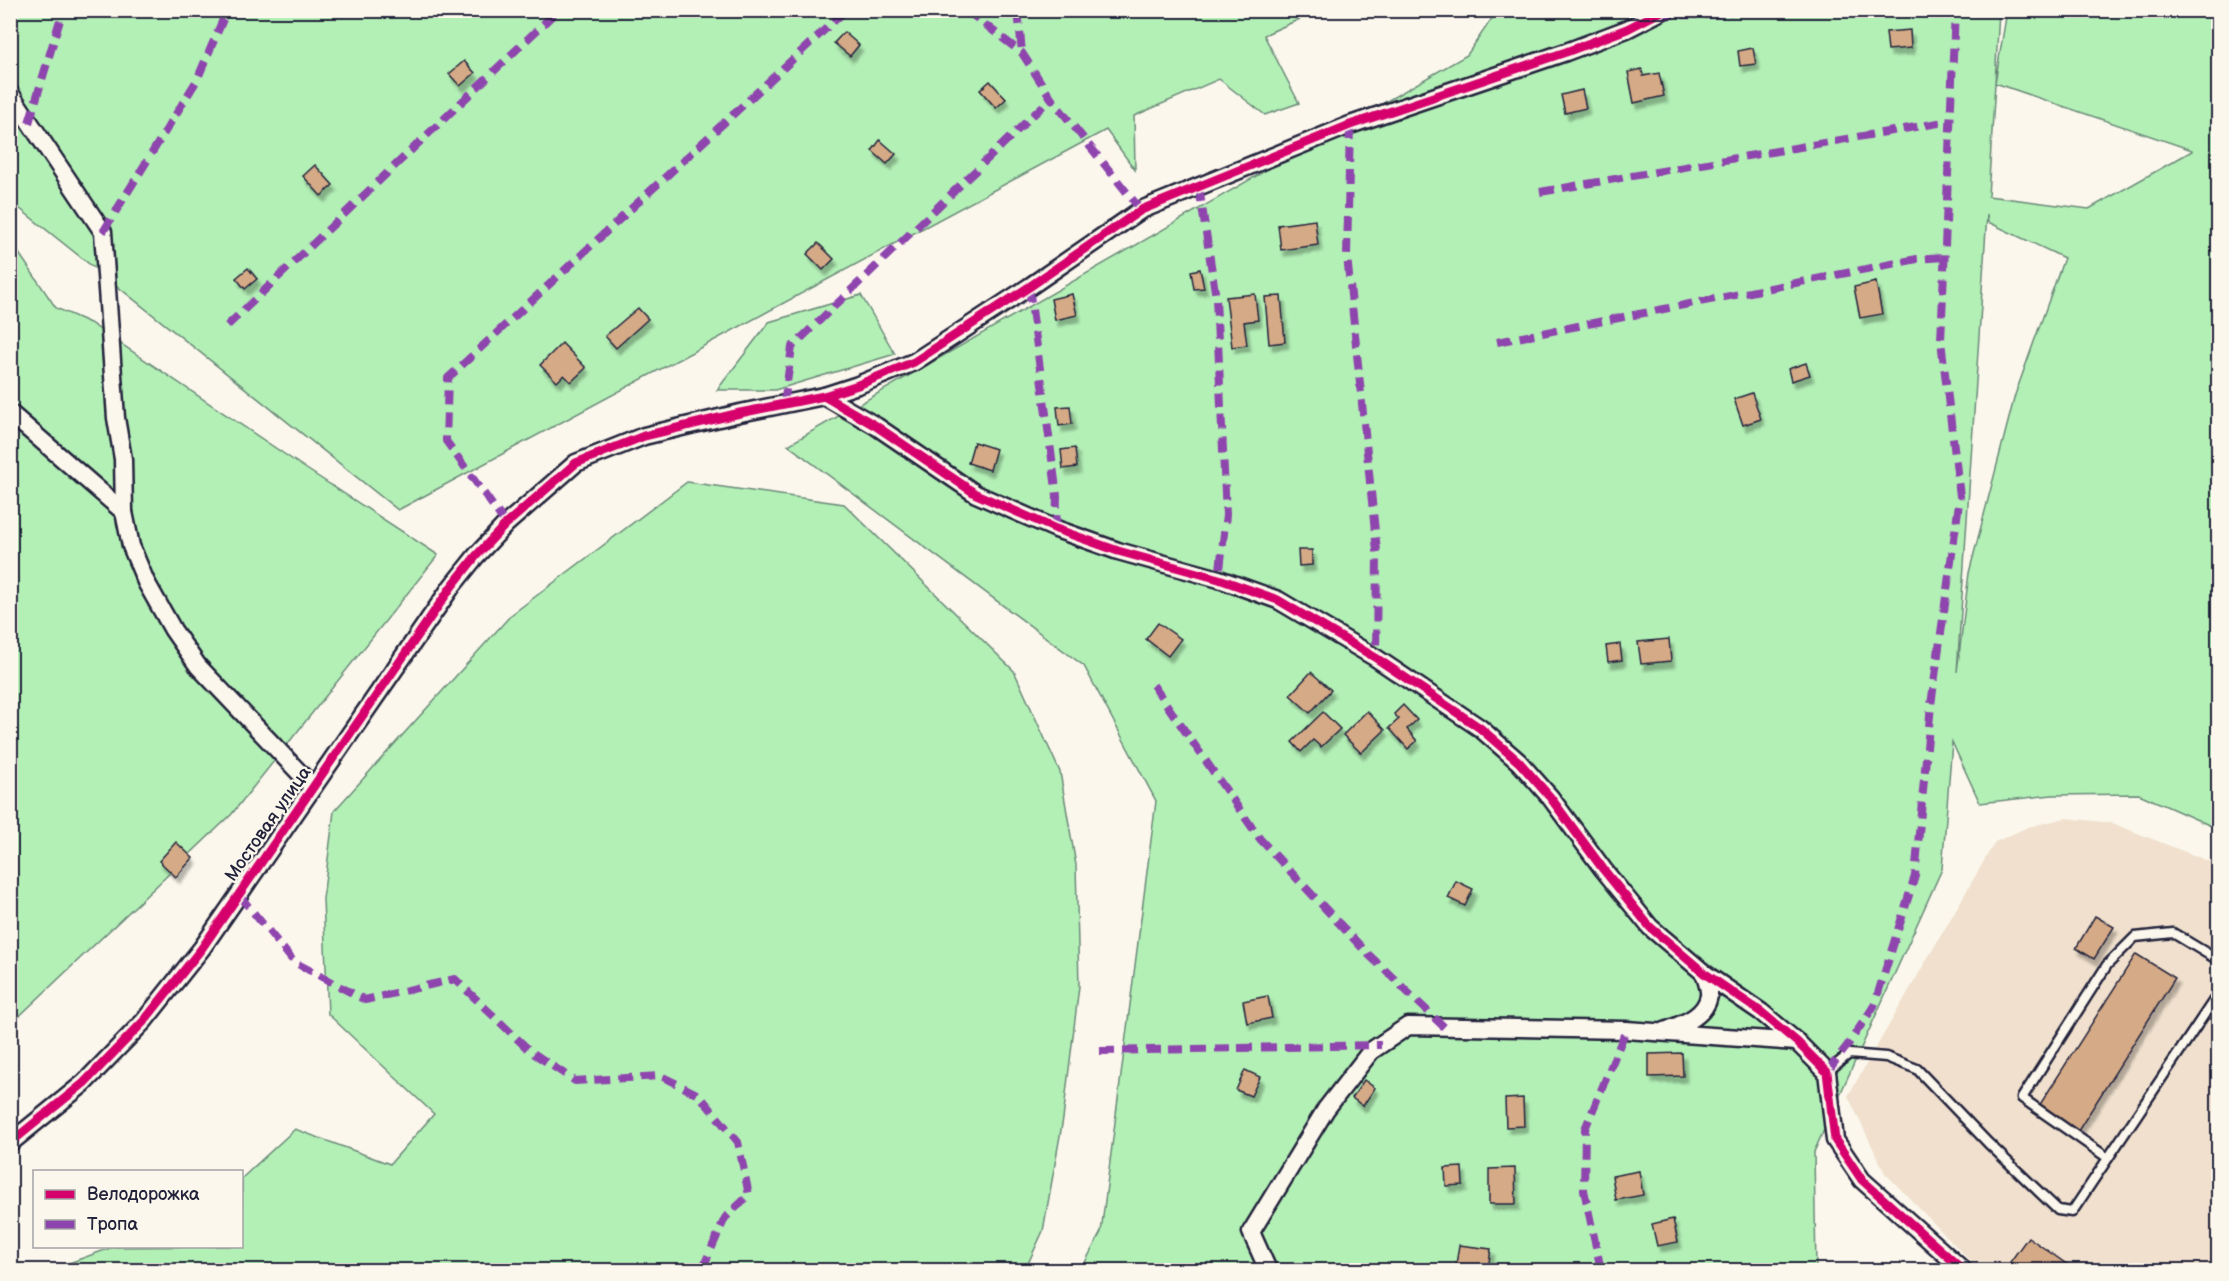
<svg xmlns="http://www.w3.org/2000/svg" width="2229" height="1281" viewBox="0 0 2229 1281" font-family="'Balsamiq Sans',sans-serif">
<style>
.built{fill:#f0e0cd}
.green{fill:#b3f0b6;stroke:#6a8978;stroke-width:1.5;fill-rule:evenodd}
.building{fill:#d5aa86;stroke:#22223b;stroke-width:1.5;filter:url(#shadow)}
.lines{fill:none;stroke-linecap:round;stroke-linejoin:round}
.lane-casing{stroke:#22223b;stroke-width:13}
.street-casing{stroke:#22223b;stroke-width:21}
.lane{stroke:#fbf7ec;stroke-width:8}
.street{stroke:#fbf7ec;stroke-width:16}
.quiet{stroke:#8e44ad;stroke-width:8;stroke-dasharray:15 8;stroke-linecap:butt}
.cycleway-casing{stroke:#fbf7ec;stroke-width:13}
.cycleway{stroke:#d6006c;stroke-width:9}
.labels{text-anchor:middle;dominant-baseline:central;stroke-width:4.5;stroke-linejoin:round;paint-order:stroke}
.street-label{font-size:18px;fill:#22223b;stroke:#fbf7ec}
</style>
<defs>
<filter id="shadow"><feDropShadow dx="3.5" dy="6" stdDeviation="1.5" flood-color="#0004"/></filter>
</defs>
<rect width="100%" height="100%" fill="#fbf7ec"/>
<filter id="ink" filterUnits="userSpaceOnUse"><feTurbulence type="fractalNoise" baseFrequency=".0167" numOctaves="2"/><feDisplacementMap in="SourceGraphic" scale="12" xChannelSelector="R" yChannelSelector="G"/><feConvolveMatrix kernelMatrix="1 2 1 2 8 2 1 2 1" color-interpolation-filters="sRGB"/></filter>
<g filter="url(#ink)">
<path class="built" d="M2066 818 2112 823 2218 865V1270H1982L1973 1264 1885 1173 1848 1096 1995 842 2028 827Z"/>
<g class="green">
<path d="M10 11H1318L1264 35 1299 103 1265 115 1219 79 1134 116 1135 170 1106 130 398 510 14 204 10 198Z"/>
<path d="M1497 11H1999L1995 83 2007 11H2218V829L2139 794 2052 795 1980 803 1952 742 1942 869 1814 1152 1816 1270H1081L1101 1232 1156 801 1084 666 788 445 1467 55ZM1995 83 2192 150V151L2089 209 1988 196ZM1987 214 1988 222 2064 258 2015 395 1969 573 1957 672Z"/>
<path d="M10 240 56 308 90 323 308 470 438 555 231 815 11 1024Z"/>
<path d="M861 295 895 354 775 390H717L769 322Z"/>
<path d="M687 482 844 504 1014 671 1060 772 1076 865 1079 986 1063 1119 1043 1231 1025 1270H50L113 1247 242 1246V1178L295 1129 390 1164 434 1114 328 1014 323 899 334 811 511 615Z"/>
</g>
<g class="building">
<path d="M1910 30 1911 48 1888 50 1886 32Z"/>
<path d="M844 32 859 45 850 56 834 43Z"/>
<path d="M1753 48 1756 64 1740 66 1738 51Z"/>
<path d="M464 61 475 73 460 86 449 74Z"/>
<path d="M1642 69 1643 76 1659 73 1664 96 1634 103 1628 72Z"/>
<path d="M990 81 1006 99 996 108 980 90Z"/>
<path d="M1582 90 1586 108 1565 113 1561 95Z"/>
<path d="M880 140 896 154 887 164 872 151Z"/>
<path d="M315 165 333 185 321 196 303 176Z"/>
<path d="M1315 220 1318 245 1281 250 1278 225Z"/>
<path d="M818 243 834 259 823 270 807 254Z"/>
<path d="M248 268 257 279 245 289 236 278Z"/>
<path d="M1200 269 1204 288 1194 289 1191 271Z"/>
<path d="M1876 282 1882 314 1860 318 1854 287Z"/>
<path d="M1072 294 1077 315 1055 320 1051 299Z"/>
<path d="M1255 294 1258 320 1244 322 1247 345 1232 347 1226 297Z"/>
<path d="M1281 296 1285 342 1269 344 1265 297Z"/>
<path d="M638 308 648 319 616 348 605 336Z"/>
<path d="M562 343 586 368 571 382 564 375 557 382 540 365Z"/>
<path d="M1806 363 1810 375 1791 381 1788 369Z"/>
<path d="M1752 393 1761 419 1743 425 1734 399Z"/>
<path d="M1070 406 1072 424 1059 426 1057 407Z"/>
<path d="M974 442 996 449 990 470 968 463Z"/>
<path d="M1075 448 1077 467 1063 469 1061 450Z"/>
<path d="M1298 550H1312V565L1299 566Z"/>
<path d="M1158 623 1181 639 1168 656 1146 639Z"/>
<path d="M1669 639 1671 661 1641 664 1638 642Z"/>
<path d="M1620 644 1622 660 1608 662 1606 646Z"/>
<path d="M1311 672 1331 690 1310 713 1290 695Z"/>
<path d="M1403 705 1417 720 1407 729 1417 741 1408 749 1389 728 1399 719 1394 714Z"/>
<path d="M1367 711 1385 730 1361 753 1343 735Z"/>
<path d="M1323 712 1340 729 1321 747 1313 740 1301 752 1292 742Z"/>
<path d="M176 842 193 858 176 877 159 861Z"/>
<path d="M1456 881 1473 889 1465 906 1448 898Z"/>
<path d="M2095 916 2114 927 2094 959 2076 948Z"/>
<path d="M2136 954 2175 978 2078 1131 2039 1106Z"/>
<path d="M1268 996 1272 1018 1247 1023 1243 1001Z"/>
<path d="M1682 1053 1683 1076 1649 1077V1054Z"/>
<path d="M1245 1070 1260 1077 1251 1096 1236 1090Z"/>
<path d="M1364 1080 1375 1088 1363 1106 1352 1098Z"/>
<path d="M1523 1098 1524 1126 1506 1127 1505 1099Z"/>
<path d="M1462 1167 1463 1185 1446 1186 1445 1168Z"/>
<path d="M1515 1168 1516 1204H1489V1169Z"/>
<path d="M1639 1171 1643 1195 1616 1200 1612 1176Z"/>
<path d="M1673 1219 1678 1242 1657 1246 1652 1224Z"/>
<path d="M2028 1237 2075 1270H2021L2010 1262Z"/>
<path d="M1459 1245 1491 1249 1488 1269 1456 1265Z"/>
</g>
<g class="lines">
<defs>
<g id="lane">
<path d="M1827 1072 1849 1054 1886 1057 1917 1069 1988 1143 2058 1210 2072 1212 2218 994"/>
<path d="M2108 1158 2022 1098 2107 965 2135 937 2173 933 2218 960"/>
</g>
<g id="street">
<path d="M10 93 103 232 116 418 123 459 124 512 131 546 146 582 173 630 198 666 313 787"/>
<path d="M824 396 858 385 914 362 1029 287 1141 210 1350 125 1566 52 1627 29 1664 10"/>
<path d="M10 413 124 512"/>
<path d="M1665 1031C1682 1024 1705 1017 1709 996 1710 990 1706 979 1704 973"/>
<path d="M10 1143 84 1083 144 1021 202 948 452 586 476 556 506 524 576 463 644 436 740 413 824 396 876 426 976 494 1056 529 1118 551 1219 579 1278 600 1376 658 1480 728 1519 762 1550 797 1603 869 1650 927 1704 973 1761 1012 1797 1042 1827 1072 1835 1140 1862 1180 1963 1270"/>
<path d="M1268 1270 1251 1232 1326 1109 1371 1051 1408 1026 1626 1030 1797 1042"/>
</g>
</defs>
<use href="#lane" class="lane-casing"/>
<use href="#street" class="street-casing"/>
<use href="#lane" class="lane"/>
<use href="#street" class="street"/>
<g class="quiet">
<path d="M966 10 1022 53 1051 98 1141 210"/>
<path d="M1018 10 1022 53"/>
<path d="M1659 15H1709L1743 10"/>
<path d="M29 123 63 10"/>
<path d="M1350 125 1347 256 1377 551 1376 658"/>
<path d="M1199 187 1216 298 1226 515 1219 579"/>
<path d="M1540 192 1950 121"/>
<path d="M103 232 197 80 227 10"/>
<path d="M1029 287 1057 496 1056 529"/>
<path d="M227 326 558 10"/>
<path d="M1497 342 1917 259 1944 257"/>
<path d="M784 404 792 347 1051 98"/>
<path d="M506 524 446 441 448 378 846 10"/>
<path d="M1153 685 1260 839 1367 953 1444 1027"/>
<path d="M239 895 294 962 365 1000 455 979 530 1051 575 1081 661 1076 699 1095 738 1142 749 1195 725 1218 702 1270"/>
<path d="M1100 1051 1381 1045"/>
<path d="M1827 1072 1847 1046 1874 1006 1915 876 1931 705 1960 496 1941 341 1955 10"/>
<path d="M1601 1270 1584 1190 1585 1129 1626 1030"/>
</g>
<defs>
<g id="cycleway">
<path d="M824 396 858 385 914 362 1029 287 1141 210 1350 125 1566 52 1627 29 1664 10"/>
<path d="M10 1143 84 1083 144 1021 202 948 452 586 476 556 506 524 576 463 644 436 740 413 824 396 876 426 976 494 1056 529 1118 551 1219 579 1278 600 1376 658 1480 728 1519 762 1550 797 1603 869 1650 927 1704 973 1761 1012 1797 1042 1827 1072 1835 1140 1862 1180 1963 1270"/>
</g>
</defs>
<use href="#cycleway" class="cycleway-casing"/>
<use href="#cycleway" class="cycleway"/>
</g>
</g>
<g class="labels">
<g class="street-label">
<text transform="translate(268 824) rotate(-55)">Мостовая улица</text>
</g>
</g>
<rect width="2229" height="1281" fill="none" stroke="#fbf7ec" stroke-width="36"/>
<rect x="18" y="18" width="2193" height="1245" fill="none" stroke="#22223b" stroke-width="2" filter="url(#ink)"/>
<rect x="33" y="1170" width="210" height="78" fill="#fbf7ec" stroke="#a4a2a5" stroke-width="1.5"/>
<rect x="45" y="1190" width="30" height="9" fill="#d6006c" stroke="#a4a2a5" stroke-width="1.5"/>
<text x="87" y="1200" font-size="18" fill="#22223b">Велодорожка</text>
<rect x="45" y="1220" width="30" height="9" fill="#8e44ad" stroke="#a4a2a5" stroke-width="1.5"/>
<text x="87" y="1230" font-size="18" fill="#22223b">Тропа</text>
</svg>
